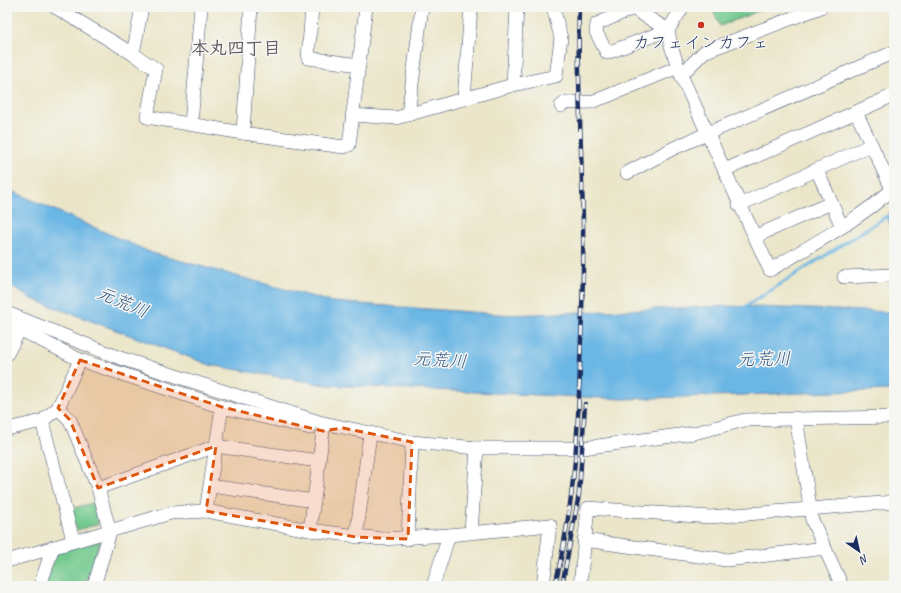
<svg xmlns="http://www.w3.org/2000/svg" width="901" height="593" viewBox="0 0 901 593" font-family="Caveat,'Klee One',sans-serif">
<style>
.green{fill:#73c98e;stroke:#477c76}
.water{fill:#6bb6e4;stroke:#4372a1}
.lines{fill:none;stroke-linecap:round;stroke-linejoin:round}
.stream{stroke:#6bb6e4;stroke-width:3}
.minor-casing{stroke:#3a4a6e;stroke-width:14}
.minor{stroke:#fff;stroke-width:13}
.rail-casing{stroke:#1b2f5e;stroke-width:4.5}
.rail{stroke:#f6f6f2;stroke-width:3;stroke-dasharray:9;stroke-linecap:butt}
.marked{fill:#de5710;fill-opacity:0.2;stroke:#de5710;stroke-width:3;stroke-dasharray:8 5;stroke-linejoin:round}
.poi-dot{fill:#c8321e;stroke:#f6f6f2;stroke-width:1.5}
.labels{text-anchor:middle;dominant-baseline:central;stroke-width:3;stroke-linejoin:round;paint-order:stroke}
.poi-label{font-size:17px;fill:#1b2f5e;stroke:#f6f6f2}
.neighbourhood-label{font-size:18px;font-weight:bold;fill:#625b63;stroke:#f6f6f2}
.water-label{font-size:18px;font-style:italic;fill:#335886;stroke:#f6f6f2}
</style>
<rect width="100%" height="100%" fill="#f6f6f2"/>
<filter id="ink" filterUnits="userSpaceOnUse"><feTurbulence type="fractalNoise" baseFrequency=".025" numOctaves="2"/><feDisplacementMap in="SourceGraphic" scale="8" xChannelSelector="R" yChannelSelector="G"/><feConvolveMatrix kernelMatrix="1 2 1 2 8 2 1 2 1" color-interpolation-filters="sRGB"/></filter>
<filter id="wash" filterUnits="userSpaceOnUse"><feTurbulence type="fractalNoise" baseFrequency=".012" numOctaves="4" result="noise"/><feDisplacementMap in="SourceGraphic" scale="16" xChannelSelector="R" yChannelSelector="G"/><feGaussianBlur stdDeviation="0.9" result="paint"/><feColorMatrix in="noise" values="0 0 0 0 0 0 0 0 0 0 0 0 0 0 0 0 0 1.4 0 .05"/><feComposite in="paint" operator="in"/></filter>
<g filter="url(#wash)">
<rect width="100%" height="100%" fill="#ebe6c9"/>
<g class="green">
<path d="M711 7H769L720 26Z"/>
<path d="M93 503 99 524 77 530 70 509Z"/>
<path d="M99 540 100 542 85 586H45L57 552Z"/>
</g>
<g class="water">
<path d="M7 189 152 253 332 302 512 315 726 306 894 312V390L623 399 326 385 210 365 32 299 7 284Z"/>
<path d="M894 208V236L887 216Z"/>
</g>
<g class="lines">
<path class="stream" d="M743 308 887 216 894 215"/>
</g>
</g>
<g filter="url(#ink)">
<g class="lines">
<defs>
<g id="minor">
<path d="M55 7 133 54"/>
<path d="M142 7 133 54 156 69 147 117 243 133 344 147 349 145 366 7"/>
<path d="M312 7 308 58 359 65"/>
<path d="M631 7 668 30"/>
<path d="M683 7 668 30 671 46 681 75 770 270C813 244 857 221 894 188"/>
<path d="M633 8 597 24 596 32 607 53 668 30"/>
<path d="M681 75 704 52 821 7"/>
<path d="M513 85 517 7"/>
<path d="M464 99 471 7"/>
<path d="M561 106 565 103 591 102 605 97 678 67"/>
<path d="M352 115 396 118 513 85 556 76 561 38 554 11 555 7"/>
<path d="M408 115 422 7"/>
<path d="M191 124 201 7"/>
<path d="M243 133 251 7"/>
<path d="M725 170 856 112"/>
<path d="M817 170 842 227"/>
<path d="M627 173 674 148 894 52"/>
<path d="M892 189 856 112 894 95"/>
<path d="M739 205 871 145"/>
<path d="M754 237 831 203"/>
<path d="M844 277 894 275"/>
<path d="M7 313 120 358 319 422 412 442 477 448H583L694 433 745 420 894 417"/>
<path d="M7 323 80 360 222 407 310 428"/>
<path d="M7 354 20 329"/>
<path d="M58 408 70 420 98 488 110 532 94 586"/>
<path d="M796 418 812 520 842 586"/>
<path d="M42 421 73 540"/>
<path d="M7 429 42 421 58 408 80 360"/>
<path d="M211 486 314 501"/>
<path d="M98 488 216 446 318 461"/>
<path d="M206 511 222 407"/>
<path d="M310 530 323 431"/>
<path d="M471 532 477 448"/>
<path d="M356 537 370 434"/>
<path d="M408 539 412 442"/>
<path d="M584 540 727 560 825 548"/>
<path d="M7 561 171 513 206 511 310 530 381 539 449 535 550 525 543 586"/>
<path d="M40 586 53 547"/>
<path d="M433 586 449 535"/>
<path d="M580 586 588 508 710 517 894 502"/>
</g>
</defs>
<use href="#minor" class="minor-casing"/>
<use href="#minor" class="minor"/>
<defs>
<g id="rail">
<path d="M555 586C573 509 578 442 580 364 582 318 584 271 583 225 582 152 577 80 579 7"/>
<path d="M562 586 579 494 585 404"/>
</g>
</defs>
<use href="#rail" class="rail-casing"/>
<use href="#rail" class="rail"/>
</g>
</g>
<path class="marked" d="M80 360 222 407 323 431 343 428 412 442 408 539 356 537 206 511 216 446 98 488 70 420 58 408Z"/>
<circle class="poi-dot" cx="701" cy="25" r="4"/>
<g class="labels">
<g class="poi-label">
<text x="701" y="42">カフェインカフェ</text>
</g>
<g class="neighbourhood-label">
<text x="236" y="48">本丸四丁目</text>
</g>
<g class="water-label">
<text transform="translate(123 302) rotate(23)">元荒川</text>
<text transform="translate(764 359) rotate(-1)">元荒川</text>
<text transform="translate(440 360) rotate(4)">元荒川</text>
</g>
</g>
<rect width="901" height="593" fill="none" stroke="#f6f6f2" stroke-width="24"/>
<g transform="translate(859 551) rotate(146)" stroke="#f6f6f2" stroke-width="3" paint-order="stroke">
<path d="M0-3L7 15L0 10L-7 15Z" fill="#1b2f5e"/>
<text y="-6" font-size="11" font-weight="bold" text-anchor="middle" fill="#1b2f5e">N</text>
</g>
</svg>
